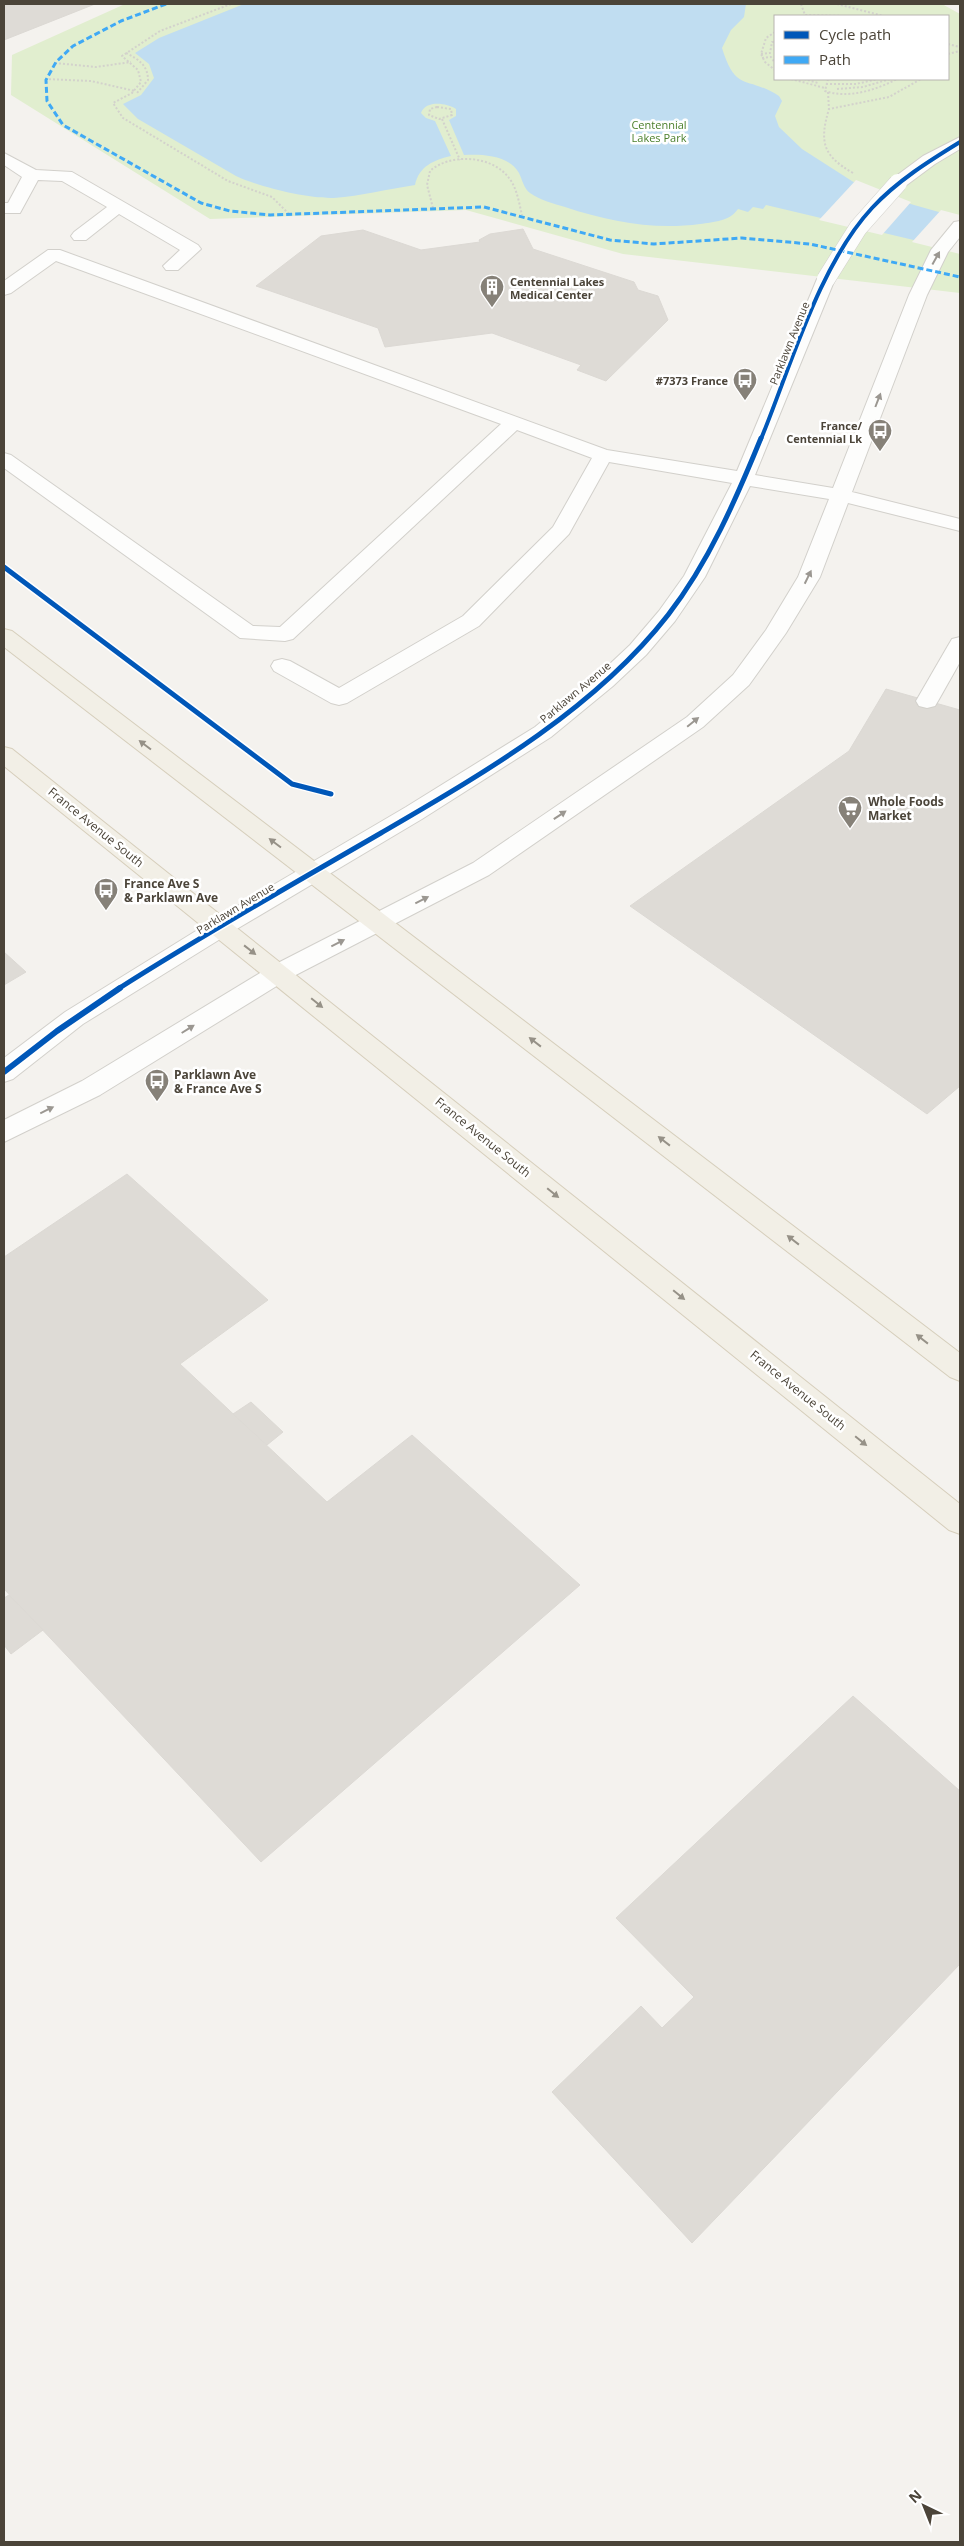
<svg xmlns="http://www.w3.org/2000/svg" width="964" height="2546" viewBox="0 0 964 2546" font-family="'Open Sans',sans-serif">
<style>
.green{fill:#e1eecf;fill-rule:evenodd}
.water{fill:#c0ddf1}
.pier{fill:#f4f2ee}
.building{fill:#dedbd6;stroke:#dcd9d4}
.lines{fill:none;stroke-linecap:round;stroke-linejoin:round}
.minor-casing{stroke:#d2d0cb;stroke-width:2}
.major-casing{stroke:#d6cebb;stroke-width:2}
.path{stroke:#d3d2cc;stroke-width:2;stroke-dasharray:2 2;stroke-linecap:butt}
.minor{fill:#fdfdfc;fill-rule:evenodd}
.major{fill:#f2efe6;fill-rule:evenodd}
.minor-bridge-casing{stroke:#d2d0cb;stroke-width:19;stroke-linecap:butt}
.minor-bridge{stroke:#fdfdfc;stroke-width:18}
.quiet{stroke:#3fa9f5;stroke-width:3;stroke-dasharray:6 3;stroke-linecap:butt}
.cycleway-far2-casing{stroke:#fff;stroke-width:5.5}
.cycleway-far1-casing{stroke:#fff;stroke-width:8}
.cycleway-casing{stroke:#fff;stroke-width:9}
.cycleway-far2{stroke:#0057b8;stroke-width:4}
.cycleway-far1{stroke:#0057b8;stroke-width:5}
.cycleway{stroke:#0057b8;stroke-width:6}
.oneway{fill:#9b9791}
.oneway2{fill:#969187}
.labels{text-anchor:middle;dominant-baseline:central;stroke-width:5;stroke-linejoin:round;paint-order:stroke}
.far-park-label{font-size:11px;fill:#4a7f2a;stroke:#fff}
.far-poi-label{font-size:11px;font-weight:bold;fill:#4b4439;stroke:#fff;text-anchor:end}
.far-street-label{font-size:11px;fill:#4b4439;stroke:#fff}
.poi-label{font-size:12px;font-weight:bold;fill:#4b4439;stroke:#fff;text-anchor:start}
.street-label{font-size:12px;fill:#4b4439;stroke:#fff}
</style>
<rect width="100%" height="100%" fill="#f4f2ee"/>
<path class="green" d="M125 4H942L960 14V293L623 254 466 210 210 219 11 95 12 55ZM775 16H948V79H775Z"/>
<path class="water" d="M244 4H746L744 17 731 30 722 48C736 93 746 75 779 96L782 101 775 116 779 127 802 149 855 183 893 199 960 218V251L766 205 763 209 753 207 748 212 738 209C730 221 714 222 700 224 654 230 610 222 565 207 554 204 540 200 530 193 524 189 522 179 519 173 509 155 482 154 464 155L449 120 456 116V109C446 103 426 100 421 113L426 118 435 121 451 156C434 160 419 166 415 185 388 189 361 196 334 198 308 199 259 187 236 176L138 119 123 104 141 95 154 78 149 64 135 53 159 38Z"/>
<g class="pier">
<path d="M856 180 911 202 882 235 819 220Z"/>
<path d="M941 210 960 215V254L912 242Z"/>
</g>
<g class="building">
<path d="M4 4H95L4 40Z"/>
<path d="M523 229 533 249 634 282 638 290 658 296 668 320 606 381 577 370 581 365 492 333 385 347 378 328 256 286 321 236 363 230 421 250 480 242 479 240 490 234Z"/>
<path d="M886 689 960 710V1086L927 1114 630 906 849 751Z"/>
<path d="M4 952 26 972 4 985Z"/>
<path d="M127 1174 268 1300 180 1364 327 1502 412 1435 580 1585 261 1862 4 1589V1257Z"/>
<path d="M251 1402 283 1432 267 1445 233 1414Z"/>
<path d="M9 1595 43 1630 11 1654 4 1645V1598Z"/>
<path d="M853 1696 960 1791V1964L692 2243 552 2092 641 2006 662 2028 694 1997 616 1918Z"/>
</g>
<g class="lines">
<defs>
<g id="minor">
<path d="M960 137V149L935 164 904 187H892L889 183 892 179 923 156Z"/>
<path d="M4 153 36 170 72 172 198 245 201 249 178 270H166L163 266 180 250 119 214 86 240H74L71 236 74 232 107 207 62 181 38 180 20 213H4V203H8L22 177 4 165Z"/>
<path d="M960 221V237L948 252 927 295 852 492 960 519V531L848 503 820 577 786 633 749 685 703 727 489 875 288 979 100 1095 4 1142V1120L82 1081 270 967 473 863 687 717 733 675 766 630 798 577 829 499 750 486 705 577 675 621 646 655 613 686 551 737 422 819 230 933 83 1024 13 1079 4 1082V1058L65 1012 212 921 406 807 535 727 597 676 630 645 659 611 684 576 732 483 609 462 569 534 479 626 347 703 339 705 331 703 274 671 271 666 274 661 282 659 290 661 339 688 463 616 553 527 592 458 517 430 293 639 285 641 240 638 4 468V453L11 455 253 626 280 627 501 424 56 261 11 293 4 295V281L48 250H60L607 450 737 471 817 279 820 275H832L835 279 755 475 833 488 909 295 931 250 954 222Z"/>
<path d="M960 637V662L938 701 935 706 927 708 919 706 916 701 949 644 952 639Z"/>
</g>
<g id="major">
<path d="M4 629 12 631 960 1353V1381L950 1377 4 647Z"/>
<path d="M4 747 12 749 960 1504V1534L949 1530 4 766Z"/>
</g>
</defs>
<use href="#minor" class="minor-casing"/>
<use href="#major" class="major-casing"/>
<g class="path">
<path d="M231 4 160 31 122 56 138 70 141 82 132 93 113 103 123 118 228 181 272 197 290 215"/>
<path d="M801 4 805 15 845 16"/>
<path d="M837 4 884 16"/>
<path d="M775 32 766 38 761 54 765 62 775 70"/>
<path d="M948 44 960 47"/>
<path d="M126 53C138 59 148 65 148 80L137 93"/>
<path d="M761 54 770 53 772 42H775"/>
<path d="M948 54 960 51"/>
<path d="M762 58 771 57 775 63"/>
<path d="M55 63 96 67 131 62"/>
<path d="M45 79 91 81 135 91"/>
<path d="M791 79 825 88"/>
<path d="M804 79 818 83"/>
<path d="M820 79H861"/>
<path d="M828 79 825 91C848 99 876 90 897 79"/>
<path d="M826 84H856L878 79"/>
<path d="M837 89 863 87 890 79"/>
<path d="M828 92 829 110"/>
<path d="M437 107 451 109 452 115 439 119 429 115 430 109Z"/>
<path d="M442 119 460 160"/>
<path d="M853 173C823 156 819 142 829 109L889 97 921 79"/>
<path d="M433 208 427 185 430 171C450 153 492 155 509 178 517 188 519 203 522 215"/>
</g>
<use href="#minor" class="minor"/>
<use href="#major" class="major"/>
<defs>
<path id="minor-bridge" d="M826 279 858 228 898 183"/>
</defs>
<use href="#minor-bridge" class="minor-bridge-casing"/>
<use href="#minor-bridge" class="minor-bridge"/>
<path class="quiet" d="M166 4 121 21 73 46 56 62 46 80 47 101 63 125 201 203 230 211 270 215 484 207 610 240 654 244 742 238 810 244 960 277"/>
<defs>
<path id="cycleway-far2" d="M761 439C791 366 819 265 872 208 897 181 929 161 960 142"/>
<g id="cycleway-far1">
<path d="M4 567 292 784 331 794"/>
<path d="M118 989C204 934 293 884 381 833 484 773 594 710 668 615 709 562 736 499 761 438"/>
</g>
<path id="cycleway" d="M4 1072 57 1031 120 988"/>
</defs>
<use href="#cycleway-far2" class="cycleway-far2-casing"/>
<use href="#cycleway-far1" class="cycleway-far1-casing"/>
<use href="#cycleway" class="cycleway-casing"/>
<use href="#cycleway-far2" class="cycleway-far2"/>
<use href="#cycleway-far1" class="cycleway-far1"/>
<use href="#cycleway" class="cycleway"/>
</g>
<defs><path id="oneway-solid" d="M-6-.8H1V-3.2L6.5 0L1 3.2V.8H-6Z" transform="scale(1.25)"/></defs>
<g class="oneway">
<use href="#oneway-solid" transform="translate(936 258) rotate(-61)"/>
<use href="#oneway-solid" transform="translate(878 400) rotate(-69)"/>
<use href="#oneway-solid" transform="translate(808 577) rotate(-64)"/>
<use href="#oneway-solid" transform="translate(693 722) rotate(-39)"/>
<use href="#oneway-solid" transform="translate(560 815) rotate(-34)"/>
<use href="#oneway-solid" transform="translate(422 900) rotate(-27)"/>
<use href="#oneway-solid" transform="translate(338 943) rotate(-27)"/>
<use href="#oneway-solid" transform="translate(188 1029) rotate(-32)"/>
<use href="#oneway-solid" transform="translate(47 1110) rotate(-26)"/>
</g>
<g class="oneway2">
<use href="#oneway-solid" transform="translate(145 745) rotate(-143)"/>
<use href="#oneway-solid" transform="translate(275 843) rotate(-143)"/>
<use href="#oneway-solid" transform="translate(250 950) rotate(38)"/>
<use href="#oneway-solid" transform="translate(317 1003) rotate(39)"/>
<use href="#oneway-solid" transform="translate(535 1042) rotate(-142)"/>
<use href="#oneway-solid" transform="translate(664 1141) rotate(-142)"/>
<use href="#oneway-solid" transform="translate(553 1193) rotate(39)"/>
<use href="#oneway-solid" transform="translate(793 1240) rotate(-142)"/>
<use href="#oneway-solid" transform="translate(679 1295) rotate(39)"/>
<use href="#oneway-solid" transform="translate(922 1339) rotate(-142)"/>
<use href="#oneway-solid" transform="translate(861 1441) rotate(39)"/>
</g>
<defs>
<symbol id="building-pin" viewBox="-11 -11 22 30"><path d="M0 17L-7.5 6A9.5 9.5 0 1 1 7.5 6Z" fill="#868178" stroke="#fff"/><path d="M-4-6H4V6H1V3H-1V6H-4ZM-2.5-4.3h1.7v1.8h-1.7ZM.8-4.3h1.7v1.8H.8ZM-2.5-1h1.7V.8h-1.7ZM.8-1h1.7V.8H.8Z" fill="#fff"/></symbol>
<symbol id="bus-pin" viewBox="-11 -11 22 30"><path d="M0 17L-7.5 6A9.5 9.5 0 1 1 7.5 6Z" fill="#868178" stroke="#fff"/><path d="M-5-6H5V4H4V6H2V4H-2V6H-4V4H-5ZM-3.5-4V0h7V-4ZM-3.5 1.2v1.5H-2V1.2ZM2 1.2v1.5H3.5V1.2Z" fill="#fff"/></symbol>
<symbol id="supermarket-pin" viewBox="-11 -11 22 30"><path d="M0 17L-7.5 6A9.5 9.5 0 1 1 7.5 6Z" fill="#868178" stroke="#fff"/><path d="M-6-5.5h2.5l.6 2H6L4.5 2H-2.5L-4.4-4H-6ZM-1.5 3.2a1.3 1.3 0 1 0 .1 0ZM3 3.2a1.3 1.3 0 1 0 .1 0Z" fill="#fff"/></symbol>
</defs>
<g fill-rule="evenodd">
<use href="#building-pin" x="478" y="273" width="28" height="38"/>
<use href="#bus-pin" x="731" y="366" width="28" height="38"/>
<use href="#bus-pin" x="866" y="417" width="28" height="38"/>
<use href="#supermarket-pin" x="836" y="794" width="28" height="38"/>
<use href="#bus-pin" x="92" y="876" width="28" height="38"/>
<use href="#bus-pin" x="143" y="1067" width="28" height="38"/>
</g>
<g class="labels">
<g class="far-park-label">
<text x="659" y="124">Centennial<tspan x="659" dy="13">Lakes Park</tspan></text>
</g>
<g class="far-poi-label">
<text x="510" y="281" text-anchor="start">Centennial Lakes<tspan x="510" dy="13">Medical Center</tspan></text>
<text x="728" y="380">#7373 France</text>
<text x="862" y="425">France/<tspan x="862" dy="13">Centennial Lk</tspan></text>
</g>
<g class="far-street-label">
<text transform="translate(789 343) rotate(-68)">Parklawn Avenue</text>
<text transform="translate(575 692) rotate(-40)">Parklawn Avenue</text>
<text transform="translate(235 908) rotate(-31)">Parklawn Avenue</text>
</g>
<g class="poi-label">
<text x="868" y="801">Whole Foods<tspan x="868" dy="14">Market</tspan></text>
<text x="124" y="883">France Ave S<tspan x="124" dy="14">&amp; Parklawn Ave</tspan></text>
<text x="174" y="1074">Parklawn Ave<tspan x="174" dy="14">&amp; France Ave S</tspan></text>
</g>
<g class="street-label">
<text transform="translate(96 827) rotate(39)">France Avenue South</text>
<text transform="translate(483 1137) rotate(39)">France Avenue South</text>
<text transform="translate(798 1390) rotate(39)">France Avenue South</text>
</g>
</g>
<rect width="964" height="2546" fill="none" stroke="#4b4439" stroke-width="10"/>
<rect x="774" y="15" width="175" height="65" fill="#ffffff" stroke="#b7b4b0"/>
<rect x="784" y="31" width="25" height="8" fill="#0057b8" stroke="#b7b4b0"/>
<text x="819" y="40" font-size="15" fill="#4b4439">Cycle path</text>
<rect x="784" y="56" width="25" height="8" fill="#3fa9f5" stroke="#b7b4b0"/>
<text x="819" y="65" font-size="15" fill="#4b4439">Path</text>
<g transform="translate(924 2506) rotate(317)" stroke="#ffffff" stroke-width="4" paint-order="stroke">
<path d="M0-4L9 19L0 12L-9 19Z" fill="#4b4439"/>
<text y="-8" font-size="14" font-weight="bold" text-anchor="middle" fill="#4b4439">N</text>
</g>
</svg>
